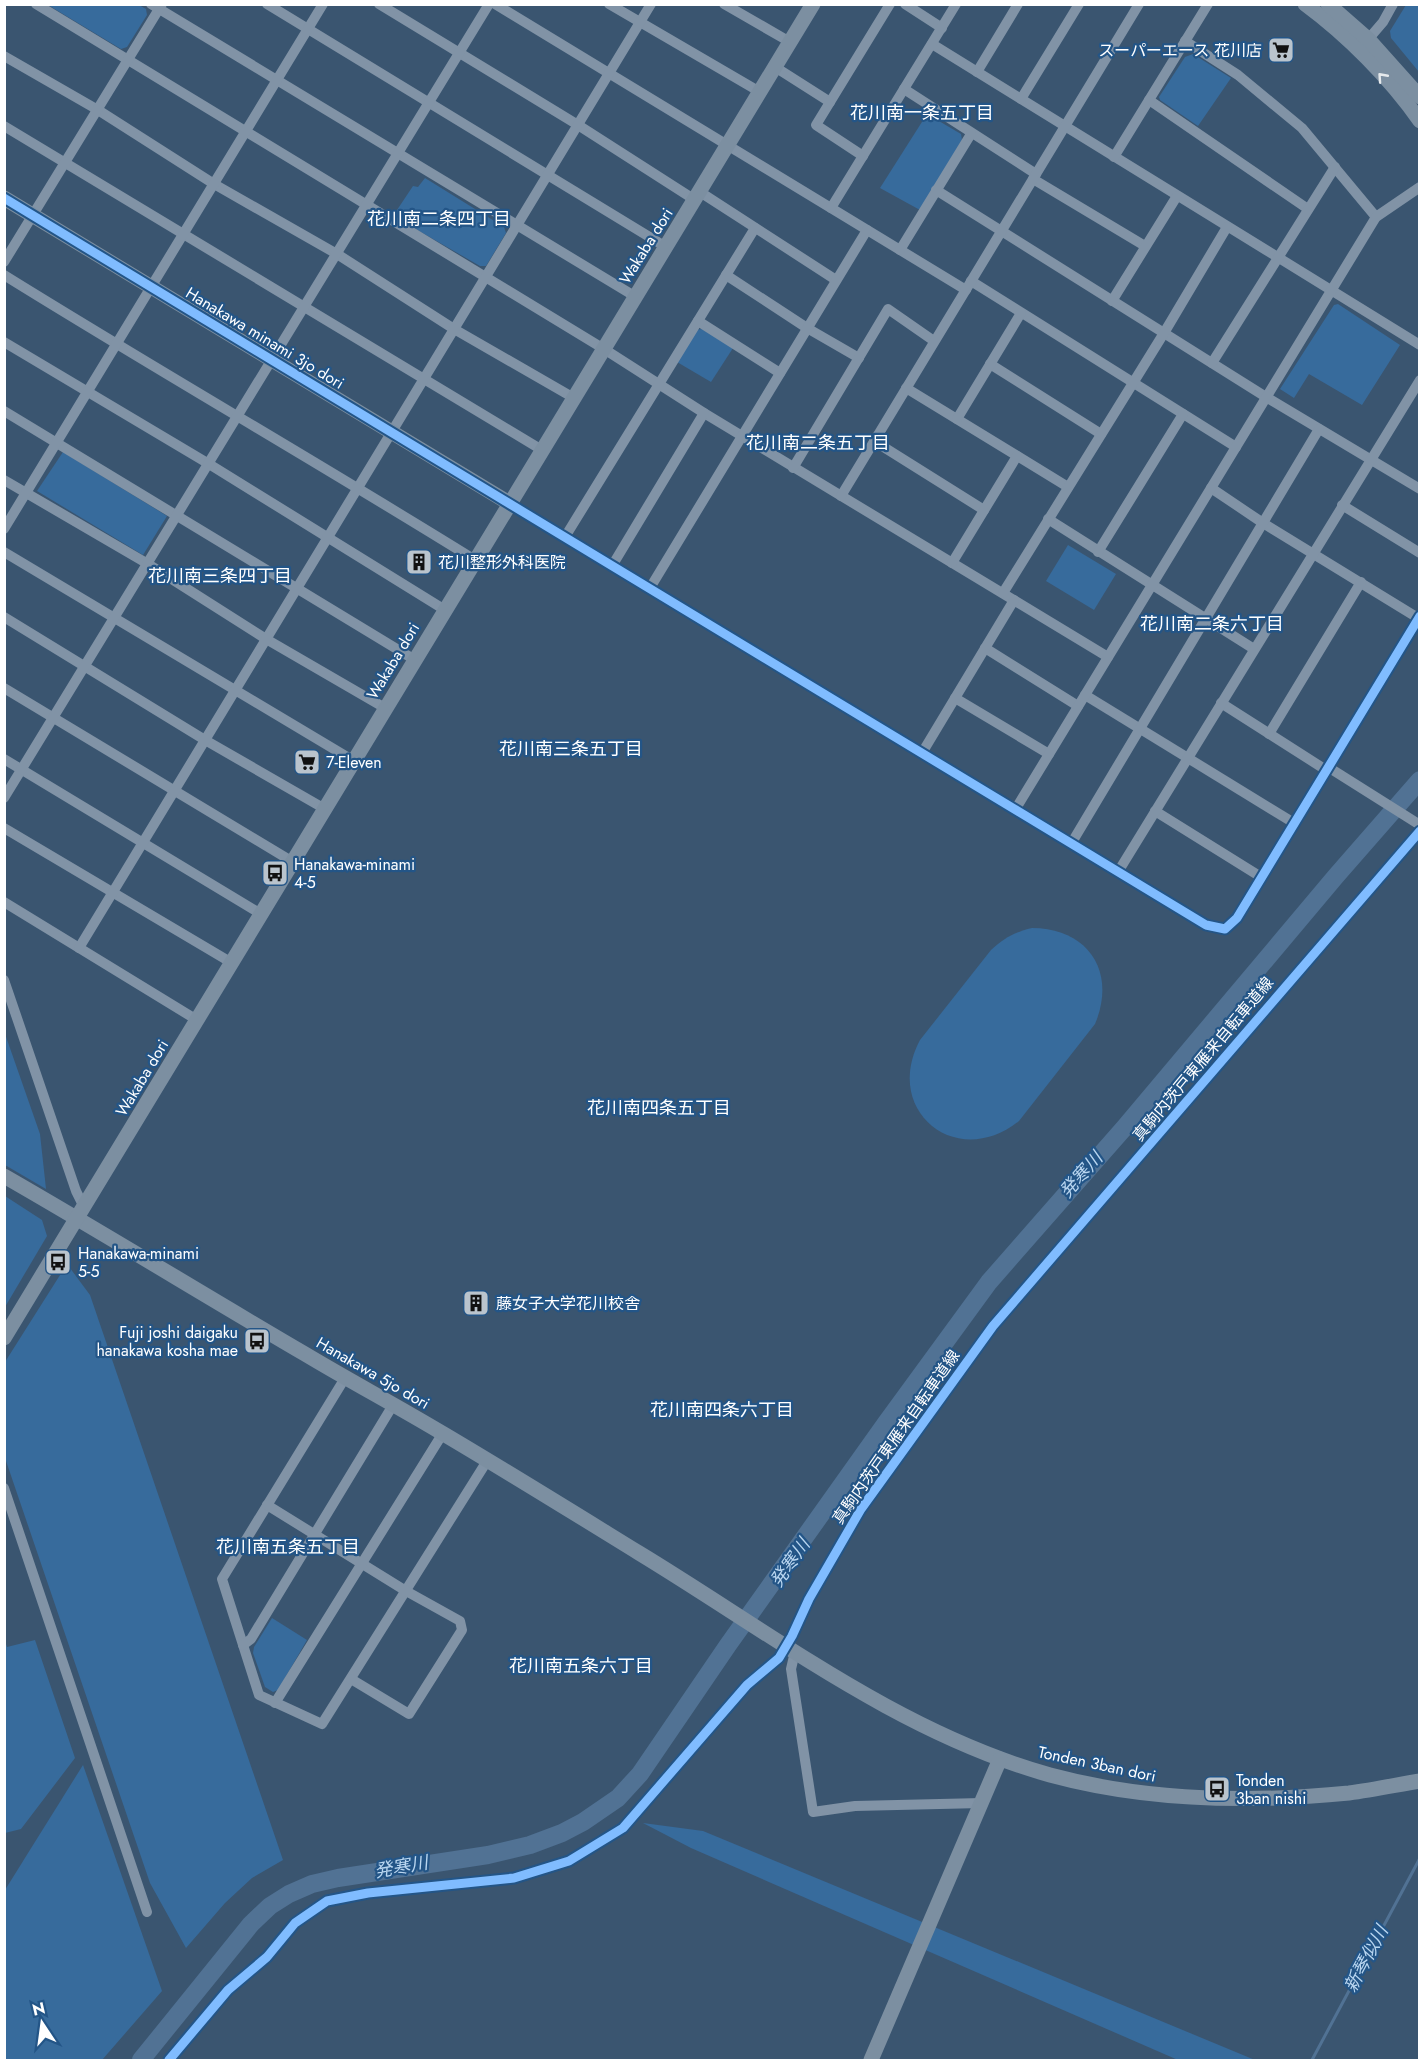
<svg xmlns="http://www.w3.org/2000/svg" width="1424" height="2065" viewBox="0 0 1424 2065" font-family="Jost,'Noto Sans JP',sans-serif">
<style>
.green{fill:#376b9c}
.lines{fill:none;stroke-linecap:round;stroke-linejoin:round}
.stream{stroke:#517294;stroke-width:3}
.river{stroke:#517294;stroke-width:18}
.street{stroke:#8193a6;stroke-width:10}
.secondary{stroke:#7c8fa1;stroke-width:15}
.cycleway-casing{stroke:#235587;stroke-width:13}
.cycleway{stroke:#80bcff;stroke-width:9}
.oneway{stroke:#e5e9ec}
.labels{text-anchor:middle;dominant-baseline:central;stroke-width:4.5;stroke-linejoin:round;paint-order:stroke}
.poi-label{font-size:16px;fill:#fff;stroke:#235587;text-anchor:start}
.street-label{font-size:16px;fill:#fff;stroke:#235587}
.neighbourhood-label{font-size:18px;fill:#fff;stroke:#235587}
.water-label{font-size:18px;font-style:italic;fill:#b9d6f0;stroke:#235587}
</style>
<rect width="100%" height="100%" fill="#3a5570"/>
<g class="green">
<path d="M48 5H139L146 9 147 15 127 47 121 49Z"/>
<path d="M1406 5H1419V72L1391 38 1390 31Z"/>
<path d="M1193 54 1231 78 1198 126 1160 100 1159 97 1185 57Z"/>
<path d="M927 114 961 134 962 140 920 210 880 188Z"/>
<path d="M425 178 504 227 506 233 486 266H480L393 216 413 186 418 187Z"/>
<path d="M1338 304 1400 345 1362 405 1309 374 1294 398 1280 389 1334 305Z"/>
<path d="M702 329 733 348 711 382 677 362 695 330Z"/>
<path d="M63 452 167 516 143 555 37 491Z"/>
<path d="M1068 545 1116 574 1094 610 1046 581Z"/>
<path d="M1032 928C1088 928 1117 972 1095 1024L1019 1121C957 1171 882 1111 920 1040L991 950C1004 938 1015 932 1032 928Z"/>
<path d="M4 1031 40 1134 46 1189 5 1165Z"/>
<path d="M5 1196 42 1220 47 1236 5 1307Z"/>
<path d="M67 1264 90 1295 283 1860 252 1878 225 1903 186 1948 150 1883 5 1458V1362Z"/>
<path d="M272 1618 307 1640 278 1690 273 1692 265 1687 253 1653 254 1647Z"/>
<path d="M35 1640 75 1758 21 1829 5 1833V1641L7 1647Z"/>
<path d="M83 1765 162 1991 102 2060H5V1890Z"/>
<path d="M643 1823 703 1831 1255 2060H1178L691 1848Z"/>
</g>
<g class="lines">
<path class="stream" d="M1312 2060 1420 1858"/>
<path class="river" d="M141 2060 251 1924 270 1906 289 1894 312 1884 338 1878 488 1855 530 1845 562 1833 583 1822 618 1798 640 1774 728 1645 886 1423 989 1282 1125 1127 1336 876 1420 780"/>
<g class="street">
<path d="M36 4 604 349 704 413 1108 657"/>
<path d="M151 4 636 297"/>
<path d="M267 4 666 247"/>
<path d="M379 4 578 125 695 200"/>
<path d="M495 4 966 290"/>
<path d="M609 4 760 92"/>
<path d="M724 4 790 42"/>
<path d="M905 4 942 28"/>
<path d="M1185 41 1238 75 1302 128 1376 217"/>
<path d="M1365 43 1383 22 1393 4"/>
<path d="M932 44 1420 345"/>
<path d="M4 56 98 110 214 184 337 254 454 329 574 398"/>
<path d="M775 67 830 102"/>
<path d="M977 72 1018 4"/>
<path d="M904 89 1036 174"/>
<path d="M1021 99 1079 4"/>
<path d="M1149 100 1308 209"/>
<path d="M4 126 542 450"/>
<path d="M863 156 816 125 890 4"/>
<path d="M1114 157 1208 4"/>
<path d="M1033 179 1145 246"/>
<path d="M936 190 1266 397 1420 489"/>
<path d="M700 192 836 280"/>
<path d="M831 208 956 4"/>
<path d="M900 250 971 134"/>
<path d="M4 262 162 4"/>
<path d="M4 275C160 372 319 463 475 560"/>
<path d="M726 275 807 328 859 358"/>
<path d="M971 281 1236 447"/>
<path d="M1112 301 1177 196"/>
<path d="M698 321 780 373"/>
<path d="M4 342 209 464 445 610"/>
<path d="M1212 363 1335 167"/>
<path d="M990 364 1101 434"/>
<path d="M906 388 1068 487"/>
<path d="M4 411 415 660"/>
<path d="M957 419 1021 313"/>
<path d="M874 441 984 510"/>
<path d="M793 468 888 309 934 341"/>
<path d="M4 480 148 564 266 639 385 708"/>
<path d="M1211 488 1263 523 1418 618"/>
<path d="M841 496 1139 4"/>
<path d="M509 503 1193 918C1204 924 1212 928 1225 929L1237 918 1420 616"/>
<path d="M1342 505 1420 553"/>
<path d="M1048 519 1254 649"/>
<path d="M4 529 323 4"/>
<path d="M565 537 755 228"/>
<path d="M4 552 354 761"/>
<path d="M1098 552 1183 414"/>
<path d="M952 563 1017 456"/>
<path d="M612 566 704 413"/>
<path d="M650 588 867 230"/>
<path d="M1003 593 1164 333 1227 227"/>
<path d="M4 617 205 740 325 809"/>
<path d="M985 648 1078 706"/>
<path d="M4 688 293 862"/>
<path d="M1085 695 1294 823"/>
<path d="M955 698 1049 754"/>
<path d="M1221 703 1326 770"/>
<path d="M1269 734 1361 582"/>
<path d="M922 753 1014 600"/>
<path d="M4 759 261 914"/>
<path d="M1328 767 1420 825"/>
<path d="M4 798 489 4"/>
<path d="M1015 810 1376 217 1420 187"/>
<path d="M1155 811 1261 877"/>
<path d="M4 828 232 963"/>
<path d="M1071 844 1319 429"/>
<path d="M1118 872 1420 380"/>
<path d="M4 902 197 1020"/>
<path d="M79 948 651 4"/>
<path d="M4 980 76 1191 84 1207"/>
<path d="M345 1378 222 1579 259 1695 322 1724 487 1461"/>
<path d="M4 1488 147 1912"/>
<path d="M267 1505 406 1591 460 1621 462 1630 409 1714 351 1679"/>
<path d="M243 1645 251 1639 393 1405"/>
<path d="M795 1652 791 1669 813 1812 855 1806 982 1803"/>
<path d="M275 1703 443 1433"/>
</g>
<g class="secondary">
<path d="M1305 4C1347 35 1390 78 1420 121"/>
<path d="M1328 4 1369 40 1420 97"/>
<path d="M4 198 509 503"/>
<path d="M4 1176C105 1234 204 1295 305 1354 350 1381 397 1406 442 1433 508 1472 574 1513 639 1553 771 1633 899 1733 1050 1775 1146 1801 1249 1803 1349 1793 1373 1790 1396 1785 1420 1781"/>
<path d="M4 1338 813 4"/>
<path d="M871 2060 1000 1759"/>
</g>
<defs>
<g id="cycleway">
<path d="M4 198 1206 925 1225 929 1237 918 1420 616"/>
<path d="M169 2060 228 1990 267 1957 295 1923 327 1901 368 1893 514 1878 569 1861 623 1828 747 1685 779 1658 792 1636 809 1599 861 1509 993 1326 1420 831"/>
</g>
</defs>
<use href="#cycleway" class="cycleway-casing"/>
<use href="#cycleway" class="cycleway"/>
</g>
<defs><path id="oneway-chevron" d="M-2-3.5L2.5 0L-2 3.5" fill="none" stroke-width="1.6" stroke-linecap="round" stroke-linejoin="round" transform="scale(1.5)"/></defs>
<use class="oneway" href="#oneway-chevron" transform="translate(1382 77) rotate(-132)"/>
<defs>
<symbol id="supermarket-square" viewBox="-11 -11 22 22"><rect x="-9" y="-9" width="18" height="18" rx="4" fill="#bac4cd" stroke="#235587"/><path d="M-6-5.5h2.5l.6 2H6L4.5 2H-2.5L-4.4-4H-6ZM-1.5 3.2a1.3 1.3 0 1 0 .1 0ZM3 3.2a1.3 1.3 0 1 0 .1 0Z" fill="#111"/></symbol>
<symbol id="building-square" viewBox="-11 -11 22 22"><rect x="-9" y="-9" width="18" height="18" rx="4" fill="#bac4cd" stroke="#235587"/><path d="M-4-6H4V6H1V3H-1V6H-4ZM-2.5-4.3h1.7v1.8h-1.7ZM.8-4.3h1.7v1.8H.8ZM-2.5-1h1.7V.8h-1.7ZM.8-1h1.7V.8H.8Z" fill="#111"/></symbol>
<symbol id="bus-square" viewBox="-11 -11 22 22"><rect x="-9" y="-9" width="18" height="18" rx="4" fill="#bac4cd" stroke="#235587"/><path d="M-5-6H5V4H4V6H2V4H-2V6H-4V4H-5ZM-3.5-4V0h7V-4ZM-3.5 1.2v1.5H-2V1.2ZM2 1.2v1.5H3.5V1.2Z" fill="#111"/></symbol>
</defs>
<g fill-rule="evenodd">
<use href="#supermarket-square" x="1266" y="35" width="30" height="30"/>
<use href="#building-square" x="404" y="547" width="30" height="30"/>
<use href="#supermarket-square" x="292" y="747" width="30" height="30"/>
<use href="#bus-square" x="260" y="858" width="30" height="30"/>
<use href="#bus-square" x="43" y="1247" width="30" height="30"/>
<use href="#building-square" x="461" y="1288" width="30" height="30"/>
<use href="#bus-square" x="242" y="1326" width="30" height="30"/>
<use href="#bus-square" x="1202" y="1774" width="30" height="30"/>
</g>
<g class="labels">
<g class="poi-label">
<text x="1262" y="50" text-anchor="end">スーパーエース 花川店</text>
<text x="438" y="562">花川整形外科医院</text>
<text x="326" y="762">7-Eleven</text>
<text x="294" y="864">Hanakawa-minami<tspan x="294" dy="18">4-5</tspan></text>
<text x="78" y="1253">Hanakawa-minami<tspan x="78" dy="18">5-5</tspan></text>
<text x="496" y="1303">藤女子大学花川校舎</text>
<text x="238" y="1332" text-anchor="end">Fuji joshi daigaku<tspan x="238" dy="18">hanakawa kosha mae</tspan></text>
<text x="1236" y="1780">Tonden<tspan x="1236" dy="18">3ban nishi</tspan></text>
</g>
<g class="street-label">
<text transform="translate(646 246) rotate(-58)">Wakaba dori</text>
<text transform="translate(265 338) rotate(31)">Hanakawa minami 3jo dori</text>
<text transform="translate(393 661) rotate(-59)">Wakaba dori</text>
<text transform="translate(1203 1059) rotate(-50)">真駒内茨戸東雁来自転車道線</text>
<text transform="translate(142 1078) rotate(-59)">Wakaba dori</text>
<text transform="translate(373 1373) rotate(30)">Hanakawa 5jo dori</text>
<text transform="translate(896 1437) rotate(-55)">真駒内茨戸東雁来自転車道線</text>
<text transform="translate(1097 1764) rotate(12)">Tonden 3ban dori</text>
</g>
<g class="neighbourhood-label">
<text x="922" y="113">花川南一条五丁目</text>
<text x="439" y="219">花川南二条四丁目</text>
<text x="818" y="443">花川南二条五丁目</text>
<text x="220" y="576">花川南三条四丁目</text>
<text x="1212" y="624">花川南二条六丁目</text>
<text x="571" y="749">花川南三条五丁目</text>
<text x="659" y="1108">花川南四条五丁目</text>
<text x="722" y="1410">花川南四条六丁目</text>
<text x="288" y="1547">花川南五条五丁目</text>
<text x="581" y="1666">花川南五条六丁目</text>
</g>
<g class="water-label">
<text transform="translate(1081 1175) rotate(-49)">発寒川</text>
<text transform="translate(790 1563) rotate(-55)">発寒川</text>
<text transform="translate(401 1867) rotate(-10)">発寒川</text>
<text transform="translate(1366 1959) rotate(-62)">新琴似川</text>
</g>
</g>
<rect width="1424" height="2065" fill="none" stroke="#ffffff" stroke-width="12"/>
<g transform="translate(42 2023) rotate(347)" stroke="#235587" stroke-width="4.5" paint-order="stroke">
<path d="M0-4.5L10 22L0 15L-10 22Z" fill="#ffffff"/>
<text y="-9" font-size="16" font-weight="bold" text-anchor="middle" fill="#ffffff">N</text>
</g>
</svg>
